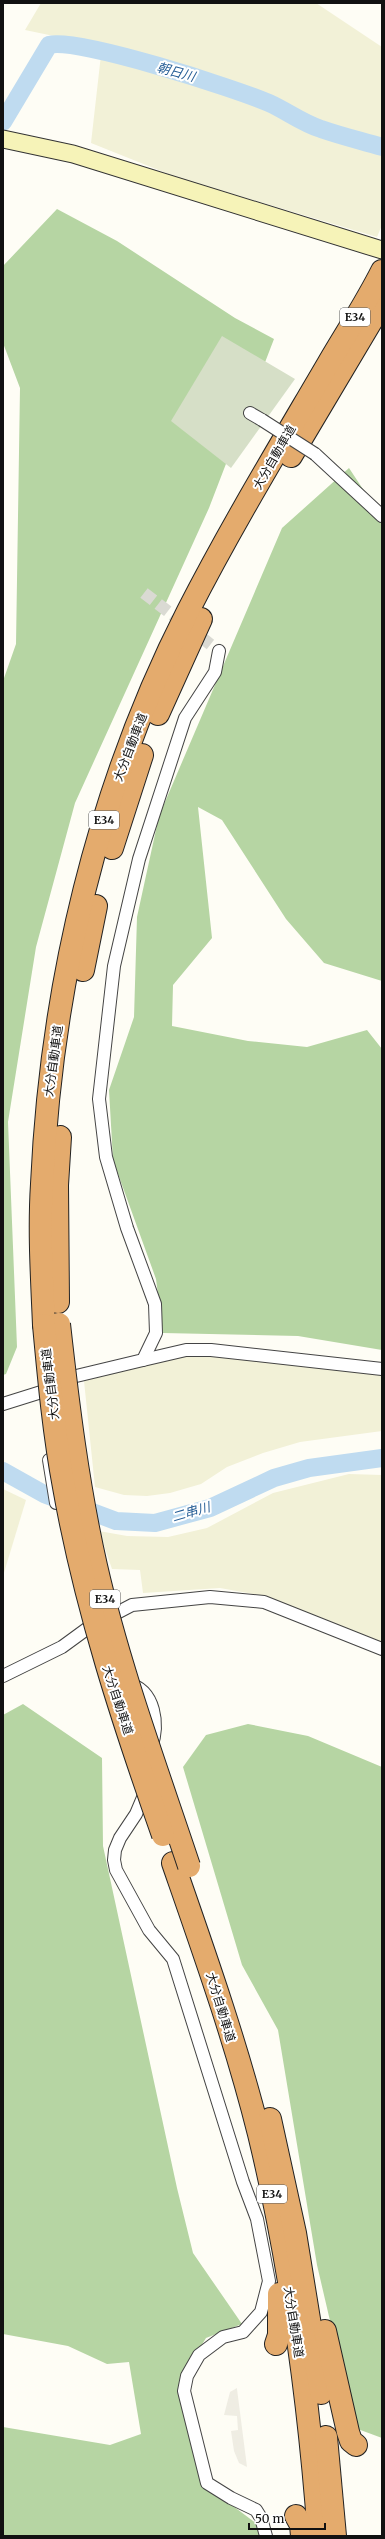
<svg xmlns="http://www.w3.org/2000/svg" width="385" height="2539" viewBox="0 0 385 2539" font-family="Merriweather,'Noto Sans JP',serif">
<style>
.farmland{fill:#f2f1d7}
.forest{fill:#b6d5a3}
.cemetery{fill:#d6dfc7}
.plaza{fill:#efede3}
.lines{fill:none;stroke-linecap:round;stroke-linejoin:round}
.river{stroke:#bfdbf0;stroke-width:18}
.street-tunnel{stroke:#dadad3;stroke-width:12;stroke-dasharray:12 6;stroke-linecap:butt}
.street-casing{stroke:#444;stroke-width:14}
.secondary-casing{stroke:#333;stroke-width:19}
.highway-casing{stroke:#222;stroke-width:24}
.street{stroke:#fff;stroke-width:12}
.secondary{stroke:#f6f3b8;stroke-width:17}
.highway{stroke:#e4ab6d;stroke-width:22}
.street-bridge-casing{stroke:#444;stroke-width:14;stroke-linecap:butt}
.highway-bridge-casing{stroke:#222;stroke-width:24;stroke-linecap:butt}
.street-bridge{stroke:#fff;stroke-width:12}
.highway-bridge{stroke:#e4ab6d;stroke-width:22}
.labels{text-anchor:middle;dominant-baseline:central;stroke-width:4;stroke-linejoin:round;paint-order:stroke}
.shield{fill:#fff;stroke:#585858;stroke-width:1}
.shield-label{font-size:11px;font-weight:bold;fill:#111}
.street-label{font-size:12px;fill:#111;stroke:#fff}
.water-label{font-size:13px;font-style:italic;fill:#265e96;stroke:#fff}
</style>
<rect width="100%" height="100%" fill="#fefdf5"/>
<g class="farmland">
<path d="M41 3H316L382 47V225L377 237 176 177 91 143 102 46 25 30Z"/>
<path d="M198 1354 382 1373V1431L300 1442 263 1453 227 1467 201 1484 170 1493 147 1496 124 1495 95 1487 84 1381 178 1357Z"/>
<path d="M349 1474 382 1475V1642L265 1596 220 1588 143 1593 140 1570 112 1569 99 1531 127 1536 168 1537 207 1528 273 1493Z"/>
<path d="M3 1489 26 1500 3 1576Z"/>
</g>
<g class="forest">
<path d="M57 209 117 241 235 318 274 339 209 508 75 803 36 947 8 1122 17 1347 6 1374 3 1375V681L16 644 20 388 3 343V266Z"/>
<path d="M349 468 382 518V981L324 963 286 919 222 820 198 807 212 938 173 985 172 1026 248 1041 307 1047 367 1030 382 1049V1350L298 1336 163 1333 156 1279 113 1160 109 1090 134 1017 137 917 159 816 282 528Z"/>
<path d="M23 1704 102 1758 103 1846 177 2188 193 2253 242 2324 206 2338 179 2382 201 2482 273 2536H3V2427L110 2445 141 2434 129 2362 107 2364 68 2346 3 2334V1715Z"/>
<path d="M248 1724 308 1736 382 1767V2438L355 2428 317 2265 278 2030 242 1965 183 1767 206 1735Z"/>
</g>
<path class="cemetery" d="M222 336 295 379 231 468 171 421Z"/>
<path class="plaza" d="M237 2388V2389L247 2467 239 2463 234 2451 231 2431 238 2430 237 2416 224 2415 230 2392Z"/>
<g class="lines">
<g class="river">
<path d="M3 122 49 45C77 37 237 89 269 103 287 111 302 123 321 129 341 136 362 141 382 147"/>
<path d="M3 1471 44 1494 116 1521 155 1523 210 1508 274 1478 309 1468 382 1458"/>
</g>
<path class="street-tunnel" d="M144 593 219 651"/>
<defs>
<g id="street">
<path d="M250 413 262 420"/>
<path d="M315 454 382 516"/>
<path d="M143 1360 186 1350H211L382 1369"/>
<path d="M3 1404 70 1383 72 1377 143 1360 156 1333 155 1304 127 1228 106 1157 99 1099 114 966 139 859 185 718 215 672 219 651"/>
<path d="M49 1460 56 1503"/>
<path d="M3 1676 62 1647 88 1628 132 1605 210 1597 264 1602 382 1649"/>
<path d="M127 1683C156 1690 159 1725 151 1748"/>
<path d="M147 1788 136 1814 120 1838 115 1850 114 1860 116 1870 149 1930 173 1959 243 2182 257 2219 269 2281 261 2312 243 2332 223 2337 199 2355 187 2376 184 2391 207 2483 231 2498 256 2510 261 2518 266 2536"/>
</g>
<path id="secondary" d="M3 139 73 154 382 250"/>
<g id="highway">
<path d="M291 456 382 303"/>
<path d="M158 714 201 619"/>
<path d="M112 848 142 755"/>
<path d="M83 970 96 906"/>
<path d="M58 1302 57 1185 60 1137"/>
<path d="M44 1325C42 1278 39 1231 42 1184 51 986 98 787 188 611 231 527 280 446 328 364 346 333 366 303 382 271"/>
<path d="M173 1863C204 1952 236 2042 259 2134 291 2266 309 2401 319 2536"/>
<path d="M270 2119 295 2233 321 2393"/>
<path d="M325 2331 348 2432 351 2441 356 2445"/>
<path d="M276 2344 279 2335V2294"/>
<path d="M326 2437 335 2536"/>
<path d="M296 2516 301 2525 302 2536"/>
</g>
</defs>
<use href="#street" class="street-casing"/>
<use href="#secondary" class="secondary-casing"/>
<use href="#highway" class="highway-casing"/>
<use href="#street" class="street"/>
<use href="#secondary" class="secondary"/>
<use href="#highway" class="highway"/>
<defs>
<path id="street-bridge" d="M262 420 315 454"/>
<g id="highway-bridge">
<path d="M59 1324C68 1405 78 1486 96 1566 119 1667 156 1767 189 1866"/>
<path d="M44 1325C49 1379 54 1434 64 1487 85 1606 123 1722 163 1835"/>
</g>
</defs>
<use href="#street-bridge" class="street-bridge-casing"/>
<use href="#highway-bridge" class="highway-bridge-casing"/>
<use href="#street-bridge" class="street-bridge"/>
<use href="#highway-bridge" class="highway-bridge"/>
</g>
<g class="labels">
<g class="shield">
<rect x="340" y="308" width="30" height="18" rx="3"/>
<rect x="89" y="811" width="30" height="18" rx="3"/>
<rect x="90" y="1590" width="30" height="18" rx="3"/>
<rect x="257" y="2185" width="30" height="18" rx="3"/>
</g>
<g class="shield-label">
<text x="355" y="317">E34</text>
<text x="104" y="820">E34</text>
<text x="105" y="1599">E34</text>
<text x="272" y="2194">E34</text>
</g>
<g class="street-label">
<text transform="translate(274 457) rotate(-60)">大分自動車道</text>
<text transform="translate(130 747) rotate(-69)">大分自動車道</text>
<text transform="translate(53 1061) rotate(-82)">大分自動車道</text>
<text transform="translate(50 1384) rotate(-97)">大分自動車道</text>
<text transform="translate(118 1700) rotate(72)">大分自動車道</text>
<text transform="translate(221 2007) rotate(73)">大分自動車道</text>
<text transform="translate(294 2322) rotate(81)">大分自動車道</text>
</g>
<g class="water-label">
<text transform="translate(176 72) rotate(15)">朝日川</text>
<text transform="translate(191 1512) rotate(-16)">二串川</text>
</g>
</g>
<rect width="385" height="2539" fill="none" stroke="#111111" stroke-width="8"/>
<path d="M249 2523v6h76v-6" fill="none" stroke="#111111" stroke-width="2"/>
<text x="255" y="2523" font-size="12" fill="#111111" stroke="#ffffff" stroke-width="3" paint-order="stroke">50 m</text>
</svg>
